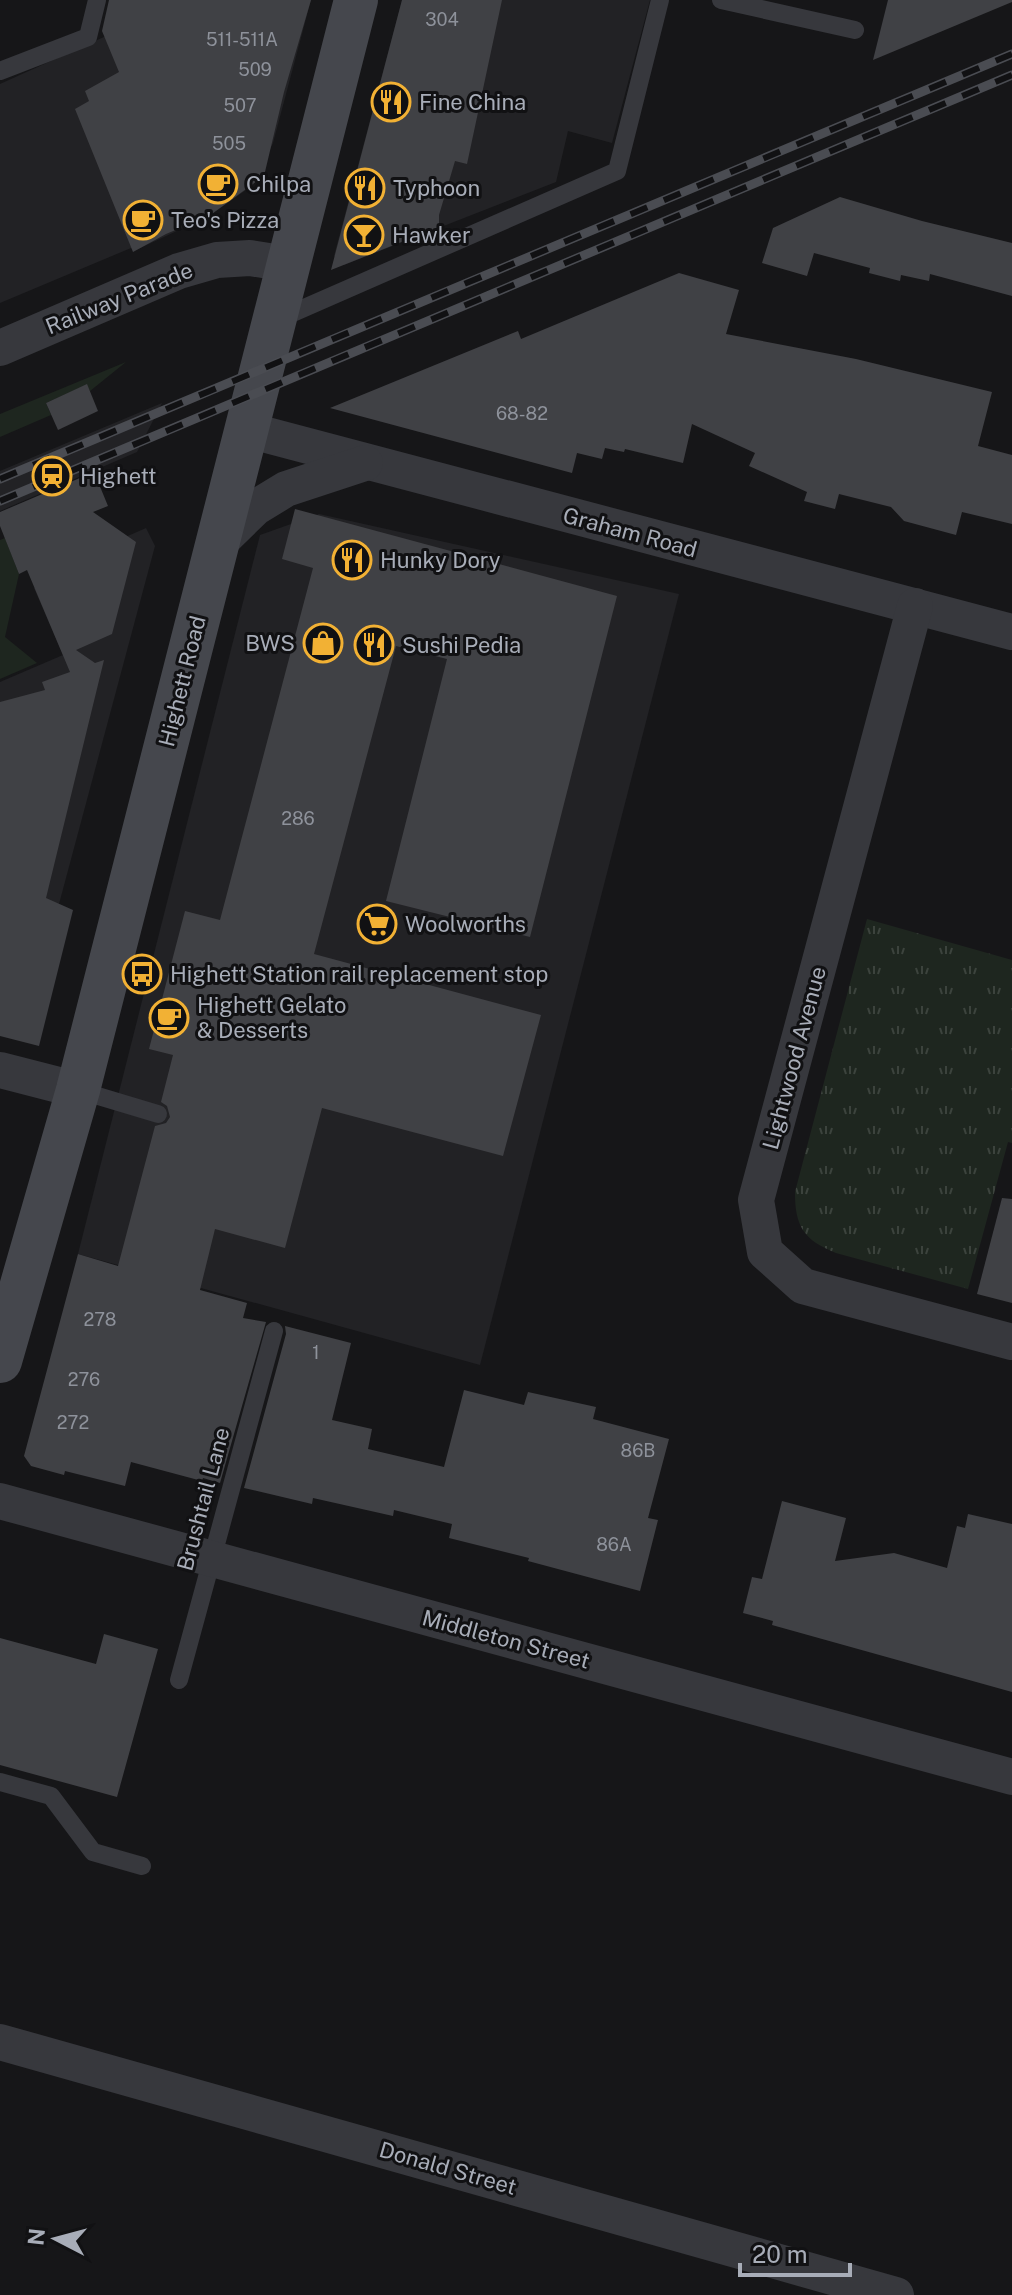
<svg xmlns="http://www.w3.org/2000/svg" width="1012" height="2295" viewBox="0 0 1012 2295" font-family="'Public Sans',sans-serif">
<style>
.built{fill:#222225}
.grass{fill:#1e261f}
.park{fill:url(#park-tufts)}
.building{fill:#404145}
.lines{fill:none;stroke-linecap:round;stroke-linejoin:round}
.lane{stroke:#37383d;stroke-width:18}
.street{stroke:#37383d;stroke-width:36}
.secondary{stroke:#45474d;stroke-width:44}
.rail-casing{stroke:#4a4c52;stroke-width:9}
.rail{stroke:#111113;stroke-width:6;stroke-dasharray:18;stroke-linecap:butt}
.labels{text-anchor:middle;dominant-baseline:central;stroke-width:6;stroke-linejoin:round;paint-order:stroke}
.number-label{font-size:18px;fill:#8e929b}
.poi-label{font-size:22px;fill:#a8adb8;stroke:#111113;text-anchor:start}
.street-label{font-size:22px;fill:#a8adb8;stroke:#111113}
</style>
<defs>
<pattern id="park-tufts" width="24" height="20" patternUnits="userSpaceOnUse" patternTransform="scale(2)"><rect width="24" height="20" fill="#1e261f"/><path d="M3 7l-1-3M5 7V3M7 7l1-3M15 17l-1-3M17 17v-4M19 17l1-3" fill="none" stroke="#3c433d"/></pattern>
</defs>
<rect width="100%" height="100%" fill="#161618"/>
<g class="built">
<path d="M123 0H311L273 143 253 185 209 216 136 250 131 248 0 303V84L115 32Z"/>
<path d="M402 0H650L612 143 568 131 556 182 344 265 334 256Z"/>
<path d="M162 403 137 452 0 511V471Z"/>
<path d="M319 514 679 594 480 1365 78 1254 260 535Z"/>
<path d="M146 528 155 546 59 904 0 886V682L63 655 34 588 61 578 57 567Z"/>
</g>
<g class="grass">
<path d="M126 362 90 391 86 385 46 403 51 415 0 437V414Z"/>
<path d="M5 538 19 574 5 637 37 663 0 679V540Z"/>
</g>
<path class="park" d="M867 919 1012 960V1143L1008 1142 968 1289 836 1253C804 1240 795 1227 795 1192Z"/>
<g class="building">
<path d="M109 0H311L284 92 264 176 209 216 166 234 133 252 75 109 89 101 85 91 119 72 102 31Z"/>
<path d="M402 0H502L467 164 455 161 439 215V227L331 270Z"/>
<path d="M888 0H1012V2L873 60Z"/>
<path d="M840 197 922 221 1012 243V296L930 274 929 281 901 275 900 281 869 273 870 268 814 253 807 276 762 263 773 228Z"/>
<path d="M679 273 739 290 726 334 856 359 992 392 978 446 1012 455V524L962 512 956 535 904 521 891 507 839 494 835 509 804 501 807 492 749 466 755 453 692 424 683 463 625 449 624 452 605 448 602 459 577 453 572 473 330 408 518 331 521 339Z"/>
<path d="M87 384 98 411 58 430 46 403Z"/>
<path d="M94 472 108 506 93 512 136 542 112 634 76 650 95 663 104 660 46 898 73 910 39 1046 0 1036V702L45 690 42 682 70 672 27 570 19 574 0 526V512Z"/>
<path d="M295 509 617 596 530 937 386 901 447 659 396 646 314 954 541 1015 503 1156 322 1108 285 1248 215 1229 200 1290 247 1303 243 1318 266 1322 220 1483 203 1478 202 1481 131 1462 125 1486 65 1471 64 1475 31 1466 24 1456 78 1254 118 1266 155 1126 166 1123 170 1117 167 1106 161 1102 173 1055 149 1049 185 911 220 920 313 568 282 559Z"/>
<path d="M1002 1198 1012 1199V1303L977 1294Z"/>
<path d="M285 1326 351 1343 332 1420 372 1429 368 1449 444 1467 464 1390 524 1405 528 1392 596 1407 593 1419 669 1439 648 1518 658 1520 640 1591 528 1561 529 1558 449 1538 452 1524 394 1510 393 1516 313 1498 312 1504 244 1488 286 1334Z"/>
<path d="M782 1501 846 1518 835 1561 894 1553 947 1568 957 1526 965 1528 968 1514 1012 1524V1692L772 1625 773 1621 743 1613 752 1577 762 1579Z"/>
<path d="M104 1634 158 1649 117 1797 0 1765V1638L96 1664Z"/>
</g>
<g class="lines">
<g class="lane">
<path d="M721 0 855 30"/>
<path d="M0 71 88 37 97 0"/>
<path d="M279 319 617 171 660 0"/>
<path d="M78 1090 158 1114"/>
<path d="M179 1680 274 1331"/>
<path d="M0 1782 51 1796 93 1852 142 1866"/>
</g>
<g class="street">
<path d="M0 348 179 271 217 260 250 258 288 264"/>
<path d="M248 430 1012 632"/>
<path d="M217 545 255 508 286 489 365 463"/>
<path d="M915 606 756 1200 765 1252 803 1286 1012 1342"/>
<path d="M0 1070 78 1090"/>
<path d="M0 1501 1012 1777"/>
<path d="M0 2042 896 2295"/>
</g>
<path class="secondary" d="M0 1361 78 1090 356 0"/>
<defs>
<g id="rail">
<path d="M0 479 1012 54"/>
<path d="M0 501 1012 75"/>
</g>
</defs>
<use href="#rail" class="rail-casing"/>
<use href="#rail" class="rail"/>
</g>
<defs>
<symbol id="restaurant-ring" viewBox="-11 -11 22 22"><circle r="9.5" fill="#111113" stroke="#f2b134" stroke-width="1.5"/><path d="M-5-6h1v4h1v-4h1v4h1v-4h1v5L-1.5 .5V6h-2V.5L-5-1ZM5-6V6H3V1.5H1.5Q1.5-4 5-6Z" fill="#f2b134"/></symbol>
<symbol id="cafe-ring" viewBox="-11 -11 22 22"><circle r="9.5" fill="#111113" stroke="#f2b134" stroke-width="1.5"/><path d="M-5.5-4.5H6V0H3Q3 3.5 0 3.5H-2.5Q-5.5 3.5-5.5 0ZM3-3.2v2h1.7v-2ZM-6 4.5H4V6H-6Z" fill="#f2b134"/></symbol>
<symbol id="bar-ring" viewBox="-11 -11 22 22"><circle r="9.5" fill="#111113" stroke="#f2b134" stroke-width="1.5"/><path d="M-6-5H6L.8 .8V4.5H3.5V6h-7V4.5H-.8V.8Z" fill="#f2b134"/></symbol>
<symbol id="station-ring" viewBox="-11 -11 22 22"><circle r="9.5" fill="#111113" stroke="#f2b134" stroke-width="1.5"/><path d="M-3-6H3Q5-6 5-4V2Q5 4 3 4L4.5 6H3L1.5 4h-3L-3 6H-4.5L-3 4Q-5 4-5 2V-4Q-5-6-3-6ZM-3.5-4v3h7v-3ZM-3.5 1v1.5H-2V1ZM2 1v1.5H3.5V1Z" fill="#f2b134"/></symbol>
<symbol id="shop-ring" viewBox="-11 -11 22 22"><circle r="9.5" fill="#111113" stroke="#f2b134" stroke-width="1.5"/><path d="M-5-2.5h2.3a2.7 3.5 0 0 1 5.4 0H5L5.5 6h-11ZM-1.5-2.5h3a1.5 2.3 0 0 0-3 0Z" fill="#f2b134"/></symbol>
<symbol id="supermarket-ring" viewBox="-11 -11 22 22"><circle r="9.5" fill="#111113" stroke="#f2b134" stroke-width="1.5"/><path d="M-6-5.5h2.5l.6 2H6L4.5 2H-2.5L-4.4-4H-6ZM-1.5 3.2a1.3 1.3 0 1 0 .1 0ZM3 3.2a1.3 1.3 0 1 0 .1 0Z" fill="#f2b134"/></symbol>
<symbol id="bus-ring" viewBox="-11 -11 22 22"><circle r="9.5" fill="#111113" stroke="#f2b134" stroke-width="1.5"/><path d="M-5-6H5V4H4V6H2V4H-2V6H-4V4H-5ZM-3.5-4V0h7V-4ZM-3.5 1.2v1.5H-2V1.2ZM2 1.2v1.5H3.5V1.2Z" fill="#f2b134"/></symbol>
</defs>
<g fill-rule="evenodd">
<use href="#restaurant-ring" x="369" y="80" width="44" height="44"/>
<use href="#cafe-ring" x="196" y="162" width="44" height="44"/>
<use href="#restaurant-ring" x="343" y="166" width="44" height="44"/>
<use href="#cafe-ring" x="121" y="198" width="44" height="44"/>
<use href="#bar-ring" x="342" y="213" width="44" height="44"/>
<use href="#station-ring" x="30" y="454" width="44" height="44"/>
<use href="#restaurant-ring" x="330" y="538" width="44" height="44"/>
<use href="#shop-ring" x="301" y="621" width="44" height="44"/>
<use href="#restaurant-ring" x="352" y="623" width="44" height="44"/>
<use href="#supermarket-ring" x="355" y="902" width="44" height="44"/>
<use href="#bus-ring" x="120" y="952" width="44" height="44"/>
<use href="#cafe-ring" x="147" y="996" width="44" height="44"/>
</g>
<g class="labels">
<g class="number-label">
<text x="442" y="19">304</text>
<text x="242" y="39">511-511A</text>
<text x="255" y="69">509</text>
<text x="240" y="105">507</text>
<text x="229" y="143">505</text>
<text x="522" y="413">68-82</text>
<text x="298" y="818">286</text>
<text x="100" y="1319">278</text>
<text x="316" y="1352">1</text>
<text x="84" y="1379">276</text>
<text x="73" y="1422">272</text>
<text x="638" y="1450">86B</text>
<text x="614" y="1544">86A</text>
</g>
<g class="poi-label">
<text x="419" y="102">Fine China</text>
<text x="246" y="184">Chilpa</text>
<text x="393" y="188">Typhoon</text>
<text x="171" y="220">Teo's Pizza</text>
<text x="392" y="235">Hawker</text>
<text x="80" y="476">Highett</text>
<text x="380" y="560">Hunky Dory</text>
<text x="295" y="643" text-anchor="end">BWS</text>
<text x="402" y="645">Sushi Pedia</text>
<text x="405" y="924">Woolworths</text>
<text x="170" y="974">Highett Station rail replacement stop</text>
<text x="197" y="1005">Highett Gelato<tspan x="197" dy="25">&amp; Desserts</tspan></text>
</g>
<g class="street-label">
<text transform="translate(119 298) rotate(-22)">Railway Parade</text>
<text transform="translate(630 532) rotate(15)">Graham Road</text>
<text transform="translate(182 681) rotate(-76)">Highett Road</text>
<text transform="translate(794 1058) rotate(-75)">Lightwood Avenue</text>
<text transform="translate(203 1499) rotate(-75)">Brushtail Lane</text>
<text transform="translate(506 1639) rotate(15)">Middleton Street</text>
<text transform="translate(448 2168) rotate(16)">Donald Street</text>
</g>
</g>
<g transform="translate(56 2239) rotate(276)" stroke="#111113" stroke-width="6" paint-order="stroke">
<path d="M0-6L14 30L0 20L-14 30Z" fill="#a8adb8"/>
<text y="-12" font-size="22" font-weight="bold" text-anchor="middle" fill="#a8adb8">N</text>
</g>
<path d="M740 2263v12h110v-12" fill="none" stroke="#a8adb8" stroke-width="4"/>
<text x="752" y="2263" font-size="24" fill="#a8adb8" stroke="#111113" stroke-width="6" paint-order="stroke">20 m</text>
</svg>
